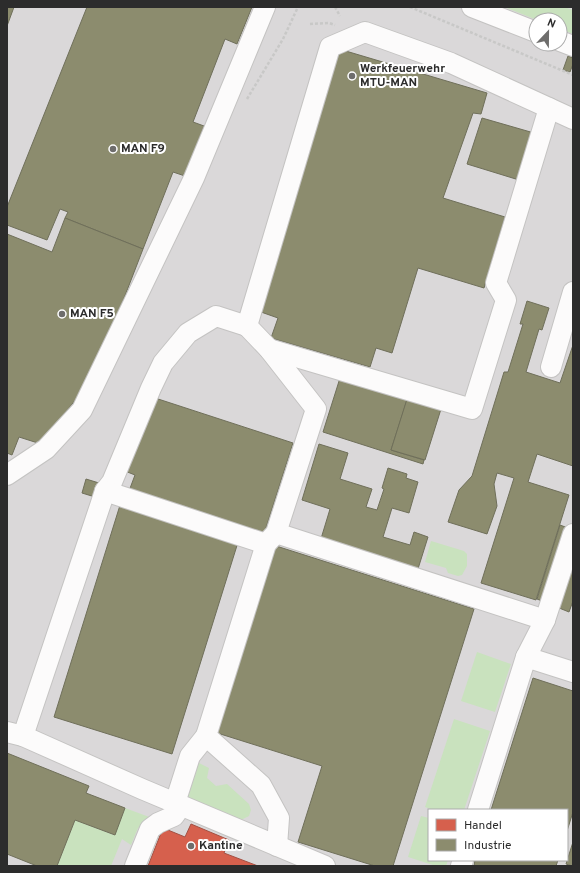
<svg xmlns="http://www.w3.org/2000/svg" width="580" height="873" viewBox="0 0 580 873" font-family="Overpass,sans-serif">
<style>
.industrial{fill:#dad8d9;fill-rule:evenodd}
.green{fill:#c9e2be}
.shops{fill:#d6604d;stroke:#a35043}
.industry{fill:#8c8c6e;stroke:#6f6f5a}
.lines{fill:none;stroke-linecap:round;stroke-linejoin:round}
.minor-casing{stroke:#c4c3c2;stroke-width:22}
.path{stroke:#c8c8c7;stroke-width:2.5;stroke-dasharray:3 2;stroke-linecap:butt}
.minor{stroke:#fcfbfb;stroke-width:20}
.poi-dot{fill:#6e6d6c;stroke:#fff;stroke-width:1.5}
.labels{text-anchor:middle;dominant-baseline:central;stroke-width:4;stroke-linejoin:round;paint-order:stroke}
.poi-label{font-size:12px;font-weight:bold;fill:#2c2c2c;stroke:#fff;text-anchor:start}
</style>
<rect width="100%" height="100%" fill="#e9e7e2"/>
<path class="industrial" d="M7 7H573V866H7ZM536 20H560V44H536ZM429 810H567V860H429Z"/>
<g class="green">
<path d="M504 7H564L573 10V34L560 29V20H537Z"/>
<path d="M431 541 464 551 467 554V566L462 575 458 576 448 573 446 568 425 562Z"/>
<path d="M477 652 511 664 495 712 461 701Z"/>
<path d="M454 719 490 731 464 810H433L425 807Z"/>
<path d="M199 763 209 768 207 778 216 786 227 784 249 804 251 810 249 816 239 821 193 801 186 796 196 764Z"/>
<path d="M125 808 152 818 138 828 131 845 122 839 111 866H57L75 820 114 835Z"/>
<path d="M421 816 429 818V860H448L446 866H436L408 857Z"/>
</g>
<path class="shops" d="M191 824 229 840 224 853 258 866H148L163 828 185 837Z"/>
<g class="industry">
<path d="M7 7H14L7 26Z"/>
<path d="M87 7H252L237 44 225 39 193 122 204 126 185 176 173 172 143 249 65 218 68 212 60 209 47 240 7 225V207Z"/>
<path d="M339 49 487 93 481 114 473 113 443 198 505 217 484 288 418 268 392 353 376 348 370 367 271 338 278 318 261 312Z"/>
<path d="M568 56 573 58V64L570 72 563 70Z"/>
<path d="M482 118 534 133 519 180 467 164Z"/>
<path d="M65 218 143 249 94 376 41 444 19 437 12 455 7 453V234L52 252Z"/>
<path d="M527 301 549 308 542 330 539 329 526 372 560 383 573 345V466L537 454 528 482 569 495 536 600 481 583 514 478 497 473 494 484 497 506 487 534 448 522 459 490 472 476 504 372H508L523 324H520Z"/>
<path d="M340 378 407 400 391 450 424 460 423 464 323 432Z"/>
<path d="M152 397 293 443 264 534 129 491 135 475 125 471Z"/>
<path d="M407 399 441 409 425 460 391 450Z"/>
<path d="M319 444 348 453 340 479 372 489 366 507 377 510 384 489 382 488 388 468 407 474 406 478 418 482 409 513 392 508 383 537 410 545 414 532 428 537 417 572 320 542 330 509 302 500Z"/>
<path d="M86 479 99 483 95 497 82 493Z"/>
<path d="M121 502 239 539 172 754 54 717Z"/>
<path d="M560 525 573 530V601L569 612 537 599Z"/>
<path d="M273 545 474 609 393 866H375L298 842 322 766 214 732Z"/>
<path d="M533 678 573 691V812L567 831V810H491Z"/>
<path d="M7 753 89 786 86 793 125 808 115 835 75 820 57 866H37L7 854Z"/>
<path d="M573 842V866H572L566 864Z"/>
<path d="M475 860H558L556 866H474Z"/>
</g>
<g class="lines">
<defs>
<g id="minor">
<path d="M472 7 536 32"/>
<path d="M560 41 573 46"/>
<path d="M269 349 472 409 506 300 496 283 549 108"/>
<path d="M551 367 573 292"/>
<path d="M7 475 46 449 82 410 194 178 265 7"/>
<path d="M105 491 112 482 151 388 163 363 188 333 216 316 247 326"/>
<path d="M276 533 545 620 526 657"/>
<path d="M545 620 573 534"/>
<path d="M7 732 23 736 142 789 325 866"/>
<path d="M23 736 105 491 266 544"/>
<path d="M175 803 190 756 206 736"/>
<path d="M478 810 526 657 573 672"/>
<path d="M277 846 279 818 261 785 206 736 266 544 276 533 316 409 269 349 247 326 330 47 365 32 451 63 573 119"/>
<path d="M135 866 150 829 158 823 174 816 181 806"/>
<path d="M461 866 463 860"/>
</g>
</defs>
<use href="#minor" class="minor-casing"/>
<g class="path">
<path d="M335 7 340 16"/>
<path d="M410 7 573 75"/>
<path d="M310 24 329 23 335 25"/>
<path d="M247 99 283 39 298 7"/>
</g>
<use href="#minor" class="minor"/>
</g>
<g class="poi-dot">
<circle cx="352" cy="76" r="4"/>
<circle cx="113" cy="149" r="4"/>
<circle cx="62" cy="314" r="4"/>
<circle cx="191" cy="846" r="4"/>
</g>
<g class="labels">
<g class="poi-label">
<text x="360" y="69">Werkfeuerwehr<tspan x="360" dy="14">MTU-MAN</tspan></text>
<text x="121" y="149">MAN F9</text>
<text x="70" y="314">MAN F5</text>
<text x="199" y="846">Kantine</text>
</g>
</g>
<rect width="580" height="873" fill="none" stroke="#2c2c2c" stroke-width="16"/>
<rect x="428" y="809" width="140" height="52" fill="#ffffff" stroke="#ababab"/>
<rect x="436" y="819" width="20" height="12" fill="#d6604d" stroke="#ababab"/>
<text x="464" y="829" font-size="12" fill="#2c2c2c">Handel</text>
<rect x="436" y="839" width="20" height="12" fill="#8c8c6e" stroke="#ababab"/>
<text x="464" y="849" font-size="12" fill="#2c2c2c">Industrie</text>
<g transform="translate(548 32) rotate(22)"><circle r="19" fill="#ffffff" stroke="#ababab"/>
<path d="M0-3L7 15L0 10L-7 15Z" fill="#6e6d6c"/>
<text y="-6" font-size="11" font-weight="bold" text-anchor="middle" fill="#2c2c2c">N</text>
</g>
</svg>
